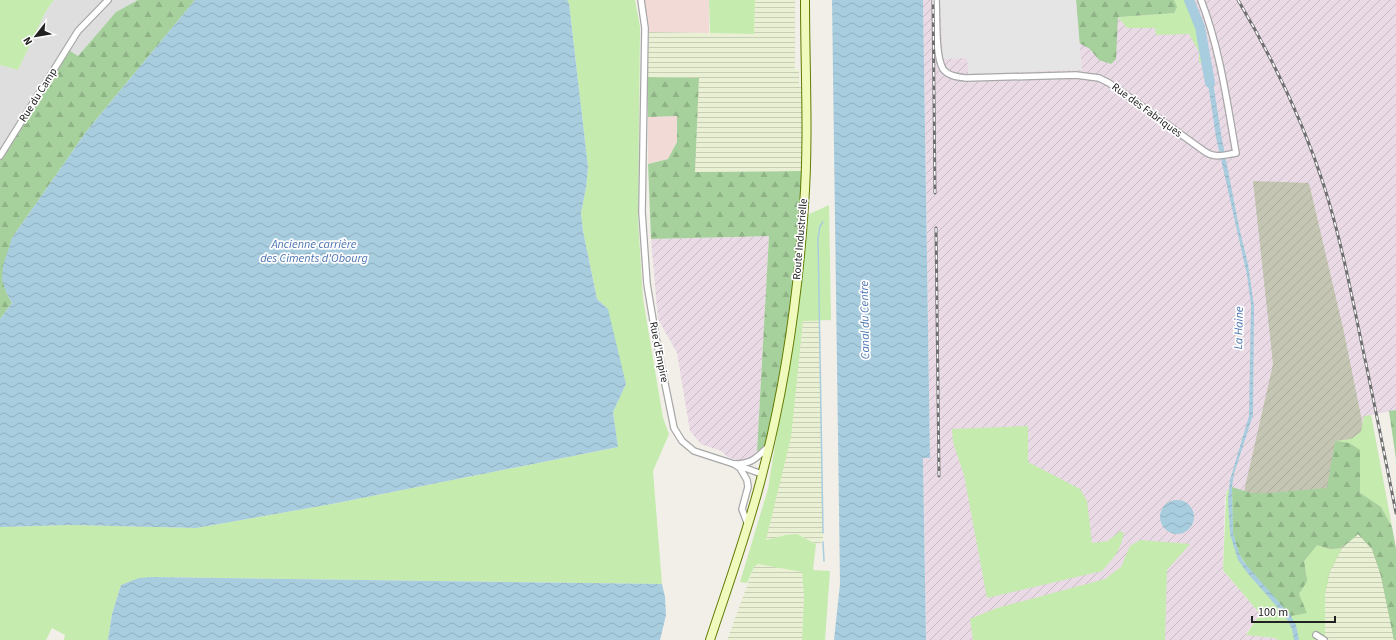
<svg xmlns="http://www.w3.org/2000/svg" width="1396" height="640" viewBox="0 0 1396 640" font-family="'Source Sans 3',sans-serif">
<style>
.residential{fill:#dfdede}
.commercial{fill:#f2dbd7}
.industrial{fill:url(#industrial-furrows);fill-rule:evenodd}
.construction{fill:url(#construction-furrows)}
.farmland{fill:url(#farmland-rules)}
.grass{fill:#c5ebae}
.forest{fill:url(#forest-firs)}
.parking{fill:#e5e5e5}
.water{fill:url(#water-waves)}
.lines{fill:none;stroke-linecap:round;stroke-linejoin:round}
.stream{stroke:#a8cddf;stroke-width:1.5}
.river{stroke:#a8cddf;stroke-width:10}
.street-casing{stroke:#a8a8a8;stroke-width:8}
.secondary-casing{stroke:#627c04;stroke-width:10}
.street{stroke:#fff;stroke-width:5.5}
.secondary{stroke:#f0fabd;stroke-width:8}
.rail-casing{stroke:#6f6f6f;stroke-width:3}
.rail{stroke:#fff;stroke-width:1.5;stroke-dasharray:4.5;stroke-linecap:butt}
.labels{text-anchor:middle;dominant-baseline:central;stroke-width:3.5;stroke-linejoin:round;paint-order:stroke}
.street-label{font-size:11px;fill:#212121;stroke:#fff}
.water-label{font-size:12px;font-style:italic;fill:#4b74b2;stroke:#fff}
</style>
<defs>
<pattern id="industrial-furrows" width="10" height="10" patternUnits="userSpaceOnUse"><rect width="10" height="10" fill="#eadae5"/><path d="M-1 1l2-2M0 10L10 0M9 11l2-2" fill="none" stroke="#c8bbc4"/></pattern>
<pattern id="construction-furrows" width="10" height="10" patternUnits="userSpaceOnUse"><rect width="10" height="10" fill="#c4c6b3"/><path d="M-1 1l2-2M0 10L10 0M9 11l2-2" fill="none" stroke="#a8aa9a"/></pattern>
<pattern id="farmland-rules" width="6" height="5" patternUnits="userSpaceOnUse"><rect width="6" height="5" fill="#eaf0d3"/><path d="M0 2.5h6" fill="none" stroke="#c8ceb5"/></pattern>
<pattern id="forest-firs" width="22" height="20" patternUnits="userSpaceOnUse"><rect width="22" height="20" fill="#a6d19c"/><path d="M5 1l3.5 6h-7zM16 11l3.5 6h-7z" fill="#8fb386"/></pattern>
<pattern id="water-waves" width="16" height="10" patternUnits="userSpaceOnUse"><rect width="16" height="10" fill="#a8cddf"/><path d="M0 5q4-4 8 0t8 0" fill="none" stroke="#90b0bf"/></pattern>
</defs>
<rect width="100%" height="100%" fill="#f1efe8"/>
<path class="residential" d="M54 0H138L116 12 78 56 67 49 0 156V65L18 70 46 11Z"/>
<g class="commercial">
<path d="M643 0H709V33L647 32 646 17Z"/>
<path d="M677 116V142L668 159 648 164V117Z"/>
</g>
<g class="industrial">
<path d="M923 0H1396V410L1371 415 1396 549V640H926L923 458H930ZM1227 490 1276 638 1246 634 1260 614 1223 570 1225 498Z"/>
<path d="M769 236 757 451 751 458 744 460H736L728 457 721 451 701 444 690 431 677 353 658 319 651 239Z"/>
</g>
<path class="construction" d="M1253 181 1309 183 1344 332 1396 589V640H1376L1325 623 1240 509 1273 364Z"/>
<g class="farmland">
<path d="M755 0H795V70L799 69V87L806 88V171L695 172 699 78 647 77 649 32 754 34Z"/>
<path d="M803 320H820L823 542 816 544 797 534 766 540 776 497 801 342Z"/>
<path d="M1358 534 1372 549 1381 576 1394 640H1325V594L1330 571 1342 548Z"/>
<path d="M758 564 802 572 804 597 802 640H727L754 567Z"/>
</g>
<g class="grass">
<path d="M0 0H54L46 11 18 70 0 65Z"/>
<path d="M567 0H635L640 27 638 220 643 299 663 418 669 434 653 471 662 584 151 577 121 585 112 614 108 640H64L65 635 52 628 46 640H0V527L71 525 196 528 332 504 618 447 613 412 626 384 606 307 597 299 583 231 581 213 586 188 588 167 569 3Z"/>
<path d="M709 0H755L754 34 710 33Z"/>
<path d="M1174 0H1194L1203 22 1210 62 1199 63V52L1189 34 1156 35 1155 28H1127L1118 17 1174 13 1177 7Z"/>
<path d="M829 205 831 320 803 321 791 437 766 540 786 535 797 534 816 544 813 570 830 571 825 640H802L804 597 802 572 758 564 754 567 747 583 740 582 768 489 795 321 803 217Z"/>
<path d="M1371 415 1392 527 1381 507 1360 493V450L1349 443 1335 441 1351 439 1361 432 1364 416Z"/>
<path d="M1028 426V462L1080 489 1087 501 1092 543 1108 541 1120 531 1124 533C1120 551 1114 558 1102 571L987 598 964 475 953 442 952 429Z"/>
<path d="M1232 487 1299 594 1307 581 1304 561 1317 545 1329 549 1342 548 1330 571 1325 594V640H1277L1276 638 1246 635 1260 614 1223 570 1226 498 1227 490Z"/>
<path d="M1140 540 1190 544 1167 570 1165 640H973L970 619 997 608 1105 579 1121 567 1130 546Z"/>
</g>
<g class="forest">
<path d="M138 0H195L86 132 12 238 6 292 12 303 0 319V156L67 49 78 56 116 12Z"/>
<path d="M1076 0H1174L1177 7 1174 13 1118 17 1116 59 1111 64 1099 60 1090 49 1079 43Z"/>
<path d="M647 77 699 78 695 172 806 171 799 265 769 447 757 451 769 236 651 239 648 164 668 159 677 142V116L648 117Z"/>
<path d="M1396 410V459L1389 411Z"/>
<path d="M1335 441 1349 443 1360 450V493L1381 507 1392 527 1396 549V640H1394L1381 576 1372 549 1358 534C1341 549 1340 552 1317 545L1304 561 1307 581 1299 594 1307 613 1291 616 1248 568 1239 553 1233 533 1232 487 1251 493H1269L1327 488Z"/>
</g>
<path class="parking" d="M940 0H1076L1082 70 968 74 967 58 943 59Z"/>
<g class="water">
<path d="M195 0H567L569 3 588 167 586 188 581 213 583 231 597 299 608 309 626 384 613 412 618 447 332 504 196 528 71 525 0 527V319L12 303 6 292 2 280 3 266 12 238 86 132Z"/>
<path d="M832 0H923L930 458H923L926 640H834L840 584Z"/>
<path d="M1211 69 1221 134 1239 227 1248 264 1254 306 1253 415 1234 474 1232 487 1233 533 1239 553 1243 561 1291 616 1296 625 1299 640H1294L1292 629 1286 617 1249 575 1238 560 1230 534 1228 500 1230 480 1249 416 1251 305 1247 275 1216 137 1206 70Z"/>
<circle cx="1177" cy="517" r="17"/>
<path d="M151 577 662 584 665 597 666 615 660 640H108L112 614 121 585 139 578Z"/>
</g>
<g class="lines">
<g class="stream">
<path d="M823 222 820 226 818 238 823 533"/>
<path d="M823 542 824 561"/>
</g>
<path class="river" d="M1189 0 1200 27 1210 83"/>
<defs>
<g id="street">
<path d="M641 0 645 28 642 212 647 284 657 344 674 428 682 441 694 451 734 464 762 474"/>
<path d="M936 0C937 17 935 55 943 69 948 76 958 77 966 78L1076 75 1099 78 1109 83 1132 99 1204 151C1215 159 1224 155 1236 153 1227 102 1220 49 1201 0"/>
<path d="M0 156 78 31 108 0"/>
<path d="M748 525 742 509 748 487 747 480 740 468 734 464C752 464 756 458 768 447"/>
<path d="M1316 635 1324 640"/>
</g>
<path id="secondary" d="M710 640C728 585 748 531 762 475 785 387 798 296 804 206 809 138 805 69 805 0"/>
</defs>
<use href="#street" class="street-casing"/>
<use href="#secondary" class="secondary-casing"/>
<use href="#street" class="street"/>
<use href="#secondary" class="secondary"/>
<defs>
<g id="rail">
<path d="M933 0 935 193"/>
<path d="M1238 0C1273 59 1304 123 1325 189 1341 240 1351 292 1362 345 1374 401 1385 457 1396 513"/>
<path d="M936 228 939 476"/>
</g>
</defs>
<use href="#rail" class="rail-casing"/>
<use href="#rail" class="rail"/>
</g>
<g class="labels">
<g class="street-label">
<text transform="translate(38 95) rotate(-58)">Rue du Camp</text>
<text transform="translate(1147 110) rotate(36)">Rue des Fabriques</text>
<text transform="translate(800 239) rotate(-85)">Route Industrielle</text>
<text transform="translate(659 352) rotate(79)">Rue d'Empire</text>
</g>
<g class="water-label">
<text x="314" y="244">Ancienne carrière<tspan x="314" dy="14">des Ciments d'Obourg</tspan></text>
<text transform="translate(865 320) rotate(-91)">Canal du Centre</text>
<text transform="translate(1239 328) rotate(-89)">La Haine</text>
</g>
</g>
<g transform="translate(36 36) rotate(239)" stroke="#ffffff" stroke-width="3" paint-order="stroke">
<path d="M0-3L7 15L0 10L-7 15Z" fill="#212121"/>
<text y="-6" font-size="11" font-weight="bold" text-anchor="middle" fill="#212121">N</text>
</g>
<path d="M1252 616v6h83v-6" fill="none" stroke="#212121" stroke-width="2"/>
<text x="1258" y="616" font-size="12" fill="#212121" stroke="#ffffff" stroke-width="3" paint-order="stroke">100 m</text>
</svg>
